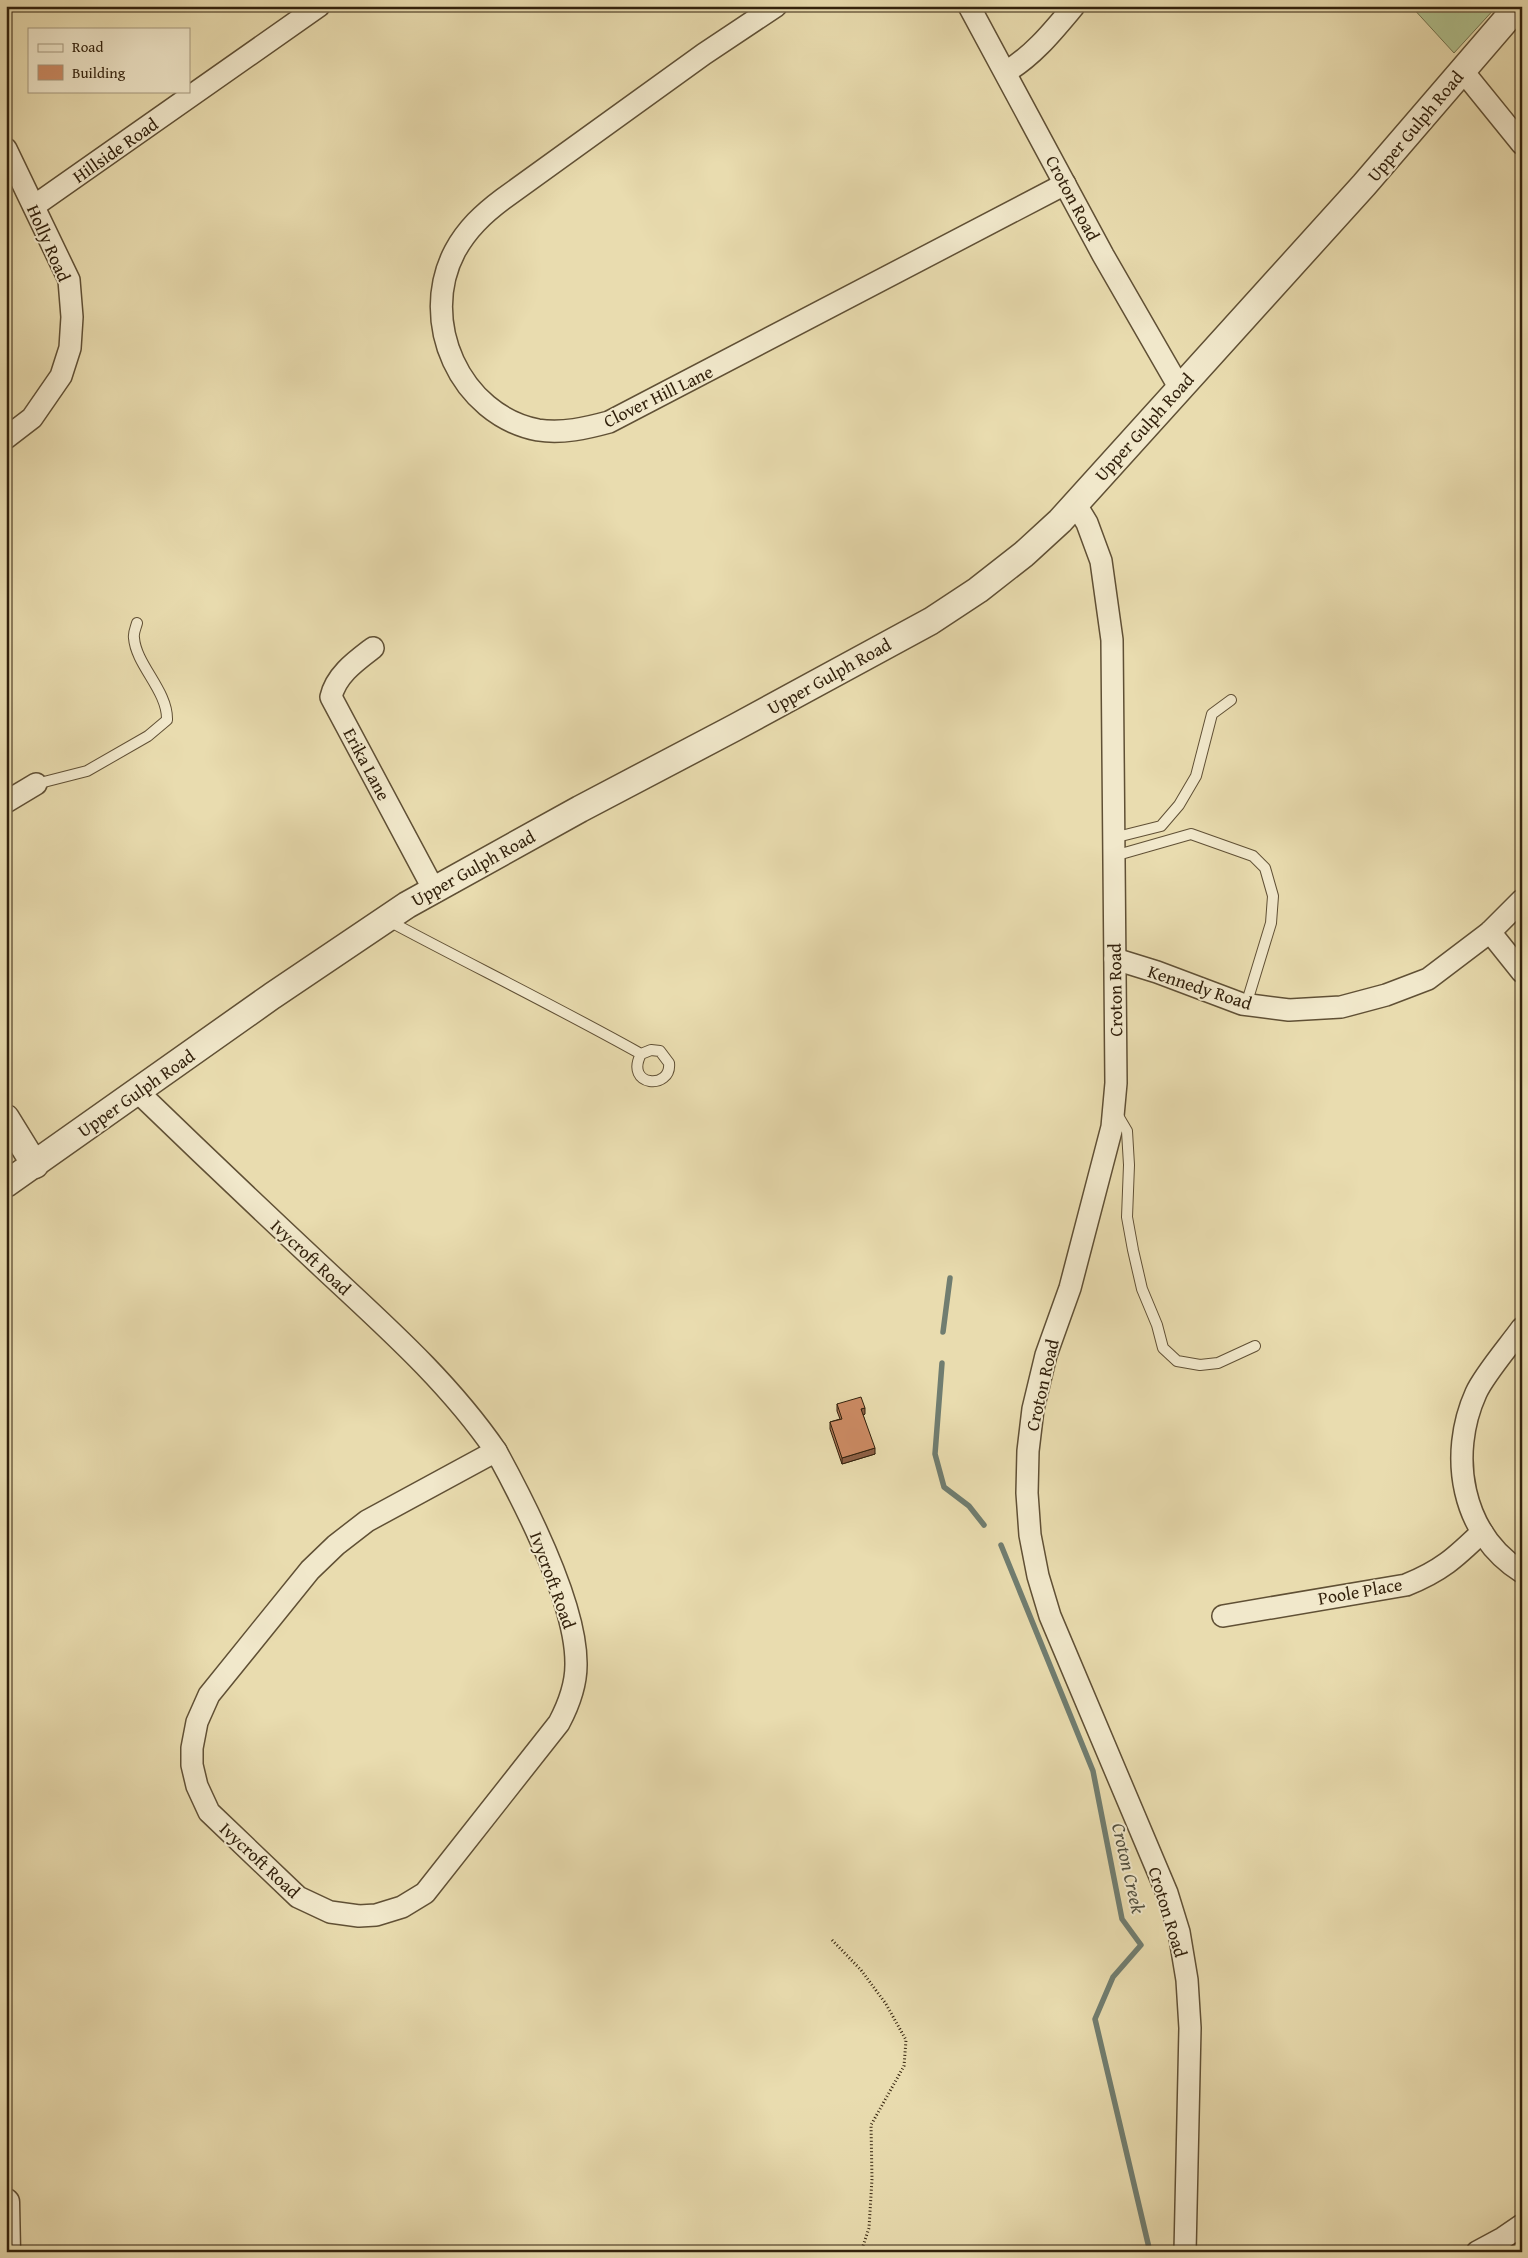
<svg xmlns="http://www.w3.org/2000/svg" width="1528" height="2258" viewBox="0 0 1528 2258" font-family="'Gentium Book Plus',serif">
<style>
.green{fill:#b1c28f;stroke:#72724e}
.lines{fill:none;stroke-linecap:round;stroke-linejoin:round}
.stream{stroke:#707d70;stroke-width:5.5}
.service-casing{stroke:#605035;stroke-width:12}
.minor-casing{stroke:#605035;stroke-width:24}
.tertiary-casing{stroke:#605035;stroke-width:29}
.path{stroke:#32210c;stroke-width:3;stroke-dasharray:1 2.5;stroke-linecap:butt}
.service{stroke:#f1e8cb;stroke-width:10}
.minor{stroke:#f1e8cb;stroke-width:21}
.tertiary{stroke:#f1e8cb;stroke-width:26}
.wall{fill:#af7856;stroke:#32210c}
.shaded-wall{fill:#8f6146;stroke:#32210c}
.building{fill:#cc8b64;stroke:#32210c}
.labels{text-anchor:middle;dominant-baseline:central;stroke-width:4;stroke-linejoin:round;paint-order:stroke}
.street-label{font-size:18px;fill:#32210c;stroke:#f1e8cb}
.water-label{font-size:19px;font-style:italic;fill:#514f3e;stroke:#f1e8cb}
</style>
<rect width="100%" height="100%" fill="#e9dcaf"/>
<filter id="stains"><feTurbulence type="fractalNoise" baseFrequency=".004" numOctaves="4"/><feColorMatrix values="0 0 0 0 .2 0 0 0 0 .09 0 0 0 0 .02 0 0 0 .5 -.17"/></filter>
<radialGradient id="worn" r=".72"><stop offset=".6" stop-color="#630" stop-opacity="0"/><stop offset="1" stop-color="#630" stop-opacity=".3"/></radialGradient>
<path class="green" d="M1411 6H1497L1454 53Z"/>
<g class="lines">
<g class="stream">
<path d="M943 1332 950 1278"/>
<path d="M942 1363 935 1454 944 1487 969 1506 984 1525"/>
<path d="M1001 1545 1093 1771 1122 1919 1141 1945 1113 1977 1095 2019 1150 2252"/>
</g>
<defs>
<g id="service">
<path d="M36 784 87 771 148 736 167 720C168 691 136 665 134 638 133 633 136 627 137 623"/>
<path d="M1113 838 1161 826 1179 805 1196 776 1212 714 1231 700"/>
<path d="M1114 856 1191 834 1253 856 1265 868 1273 896 1271 923 1246 1005"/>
<path d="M387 920C471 965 557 1007 641 1054L651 1050 660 1051 669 1063C672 1090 624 1087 641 1054"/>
<path d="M1117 1114 1127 1131 1129 1165 1127 1217 1133 1250 1142 1289 1157 1325 1163 1348 1177 1361 1200 1365 1218 1363 1255 1346"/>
</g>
<g id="minor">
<path d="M776 6 704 54 503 199C483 214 467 229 455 251 418 321 460 415 538 430 562 434 587 428 609 422L1065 184"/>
<path d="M969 6 1103 255 1179 387"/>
<path d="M1462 70 1522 144"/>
<path d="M1006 72C1034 55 1053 31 1074 6"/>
<path d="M6 149 69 280 72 317 70 348 61 376 32 418 6 438"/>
<path d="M34 206 319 6"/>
<path d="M1075 503 1087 523 1101 561 1112 640 1116 1083 1112 1127 1070 1288 1046 1355 1033 1409 1028 1451 1027 1493 1030 1535 1038 1576 1050 1616 1167 1893 1179 1932 1187 1980 1190 2028 1185 2252"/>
<path d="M373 648C356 661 336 675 331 697L434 890"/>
<path d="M6 802 36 784"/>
<path d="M1490 932 1522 972"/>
<path d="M1115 959 1157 972 1242 1004 1289 1010 1341 1007 1386 995 1428 979 1490 932 1522 900"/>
<path d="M138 1092C199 1151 260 1209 322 1267 384 1325 448 1381 496 1451"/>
<path d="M1522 1328C1509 1346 1484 1375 1476 1393 1448 1455 1461 1534 1522 1572"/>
<path d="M496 1451C525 1504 577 1605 576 1665 576 1685 568 1706 559 1723L425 1893 402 1907 376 1915 359 1916 330 1912 298 1897 209 1812 197 1786 192 1765V1748L197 1722 209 1695 310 1570 336 1545 367 1521Z"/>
<path d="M1223 1616 1406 1585C1441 1571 1455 1558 1482 1532"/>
<path d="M1477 2252 1503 2238 1522 2225"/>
</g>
<g id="tertiary">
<path d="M6 1118 35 1165"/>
<path d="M6 1184 272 996 407 905 580 809 734 728 931 621 978 590 1024 554 1060 521 1364 185 1518 6"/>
<path d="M6 2202 7 2252"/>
</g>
</defs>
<use href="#service" class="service-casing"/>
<use href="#minor" class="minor-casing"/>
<use href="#tertiary" class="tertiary-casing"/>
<path class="path" d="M832 1940 861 1970 886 2004 906 2040 904 2066 871 2125 872 2179 869 2228 861 2252"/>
<use href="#service" class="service"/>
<use href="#minor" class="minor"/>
<use href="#tertiary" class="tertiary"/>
</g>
<path class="wall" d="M837 1404 865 1414 863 1415 875 1454 842 1464 830 1429V1422L840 1419 837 1411Z"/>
<g class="shaded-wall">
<path d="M865 1408V1414L861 1416V1409Z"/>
<path d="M875 1448V1454L842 1464V1458Z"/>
</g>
<path class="building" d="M861 1397 865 1408 861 1409 875 1448 842 1458 830 1422 842 1419 837 1404Z"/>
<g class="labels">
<g class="street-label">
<text transform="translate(1415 126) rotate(-50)">Upper Gulph Road</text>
<text transform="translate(115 150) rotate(-35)">Hillside Road</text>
<text transform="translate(1073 198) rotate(62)">Croton Road</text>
<text transform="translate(49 243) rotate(66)">Holly Road</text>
<text transform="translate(658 396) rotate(-26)">Clover Hill Lane</text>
<text transform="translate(1144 427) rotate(-48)">Upper Gulph Road</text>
<text transform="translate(829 676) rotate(-29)">Upper Gulph Road</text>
<text transform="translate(367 764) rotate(62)">Erika Lane</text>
<text transform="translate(473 868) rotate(-29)">Upper Gulph Road</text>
<text transform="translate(1200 987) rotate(18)">Kennedy Road</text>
<text transform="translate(1115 990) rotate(-91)">Croton Road</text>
<text transform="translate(136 1093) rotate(-35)">Upper Gulph Road</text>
<text transform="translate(311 1257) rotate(43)">Ivycroft Road</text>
<text transform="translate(1042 1385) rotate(-77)">Croton Road</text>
<text transform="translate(553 1580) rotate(70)">Ivycroft Road</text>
<text transform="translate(1360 1591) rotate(-10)">Poole Place</text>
<text transform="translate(260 1860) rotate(43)">Ivycroft Road</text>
<text transform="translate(1168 1912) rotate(73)">Croton Road</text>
</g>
<g class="water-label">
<text transform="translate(1129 1868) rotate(77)">Croton Creek</text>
</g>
</g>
<rect width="1528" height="2258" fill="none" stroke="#e9dcaf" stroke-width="25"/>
<rect x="8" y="8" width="1513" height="2243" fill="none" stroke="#32210c" stroke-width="2.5"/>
<rect x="12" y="12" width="1503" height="2233" fill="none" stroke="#32210c"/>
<rect x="28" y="28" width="162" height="65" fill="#f1e8cb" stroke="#a5987f"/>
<rect x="38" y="44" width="25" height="8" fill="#f1e8cb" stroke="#a5987f"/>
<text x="72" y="52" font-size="15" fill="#32210c">Road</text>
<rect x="38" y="65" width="25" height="15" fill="#cc8b64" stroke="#a5987f"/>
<text x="72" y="78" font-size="15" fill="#32210c">Building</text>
<rect width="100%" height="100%" filter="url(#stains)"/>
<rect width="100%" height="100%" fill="url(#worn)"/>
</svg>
